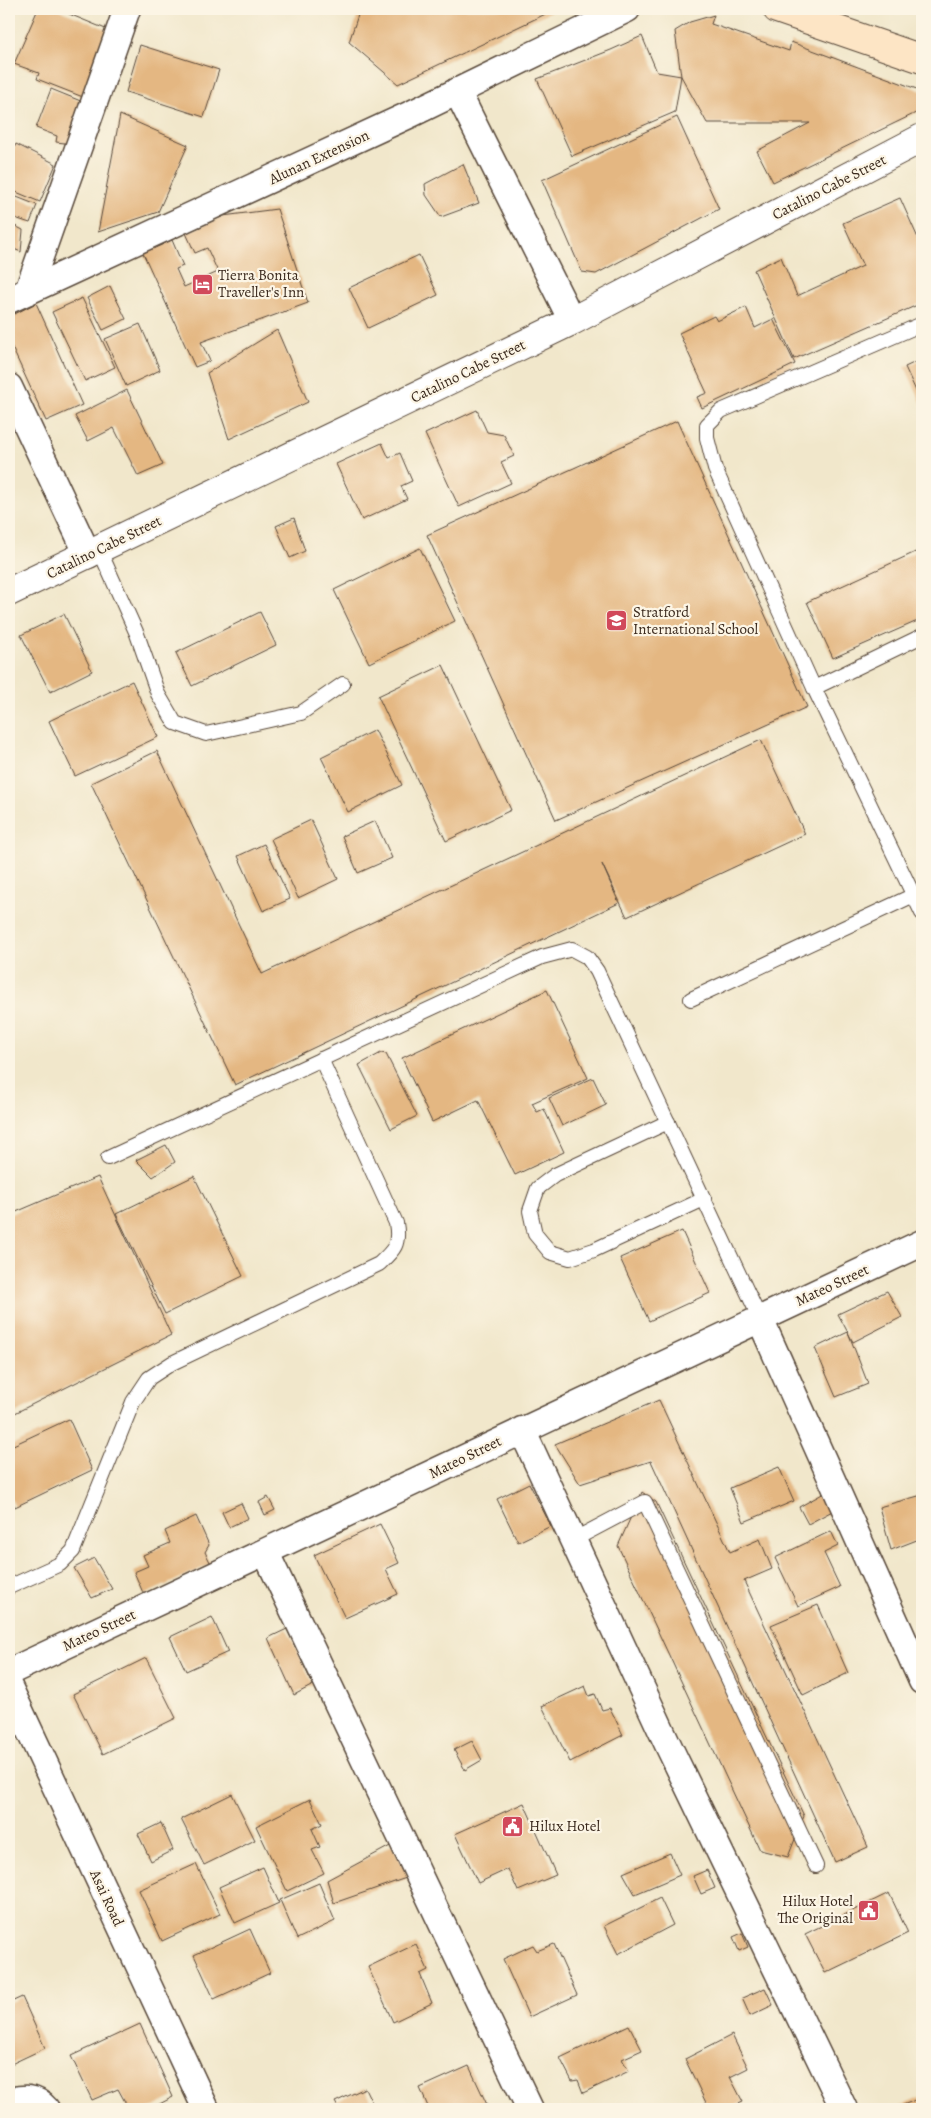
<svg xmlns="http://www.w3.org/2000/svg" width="931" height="2118" viewBox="0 0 931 2118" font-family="Alegreya,serif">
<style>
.building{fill:#e4b782}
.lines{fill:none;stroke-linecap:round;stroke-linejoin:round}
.service-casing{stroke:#564638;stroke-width:16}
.minor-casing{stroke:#564638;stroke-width:29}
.tertiary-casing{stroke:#564638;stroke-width:30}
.secondary-casing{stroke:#564638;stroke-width:30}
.service{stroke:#fff;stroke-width:14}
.minor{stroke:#fff;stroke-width:26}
.tertiary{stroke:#fff;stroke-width:28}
.secondary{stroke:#fde5c5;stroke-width:28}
.labels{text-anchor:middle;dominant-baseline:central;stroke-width:4.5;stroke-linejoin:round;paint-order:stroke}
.street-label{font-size:15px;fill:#3b2a1e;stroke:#fcf5e5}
.poi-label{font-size:15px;fill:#3b2a1e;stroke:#fcf5e5;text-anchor:start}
</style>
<rect width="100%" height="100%" fill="#fcf5e5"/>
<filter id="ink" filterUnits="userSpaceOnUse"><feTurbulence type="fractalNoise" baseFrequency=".02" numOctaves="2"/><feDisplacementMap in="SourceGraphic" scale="10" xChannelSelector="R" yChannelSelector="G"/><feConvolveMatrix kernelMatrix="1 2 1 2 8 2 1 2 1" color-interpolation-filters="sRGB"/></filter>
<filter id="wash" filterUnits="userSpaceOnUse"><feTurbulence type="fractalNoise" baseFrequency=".0096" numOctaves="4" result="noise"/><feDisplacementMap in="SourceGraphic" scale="20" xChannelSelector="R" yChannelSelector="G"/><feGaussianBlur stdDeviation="1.12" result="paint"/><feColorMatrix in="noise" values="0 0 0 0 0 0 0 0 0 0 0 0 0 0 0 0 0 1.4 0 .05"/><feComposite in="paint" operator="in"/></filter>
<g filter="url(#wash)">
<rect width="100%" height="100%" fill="#f1e7cb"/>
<g id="blocks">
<g class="building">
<path d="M38 9H57L108 30 88 99 37 79 39 73 14 64Z"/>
<path d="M360 9H556L398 84 349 42Z"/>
<path d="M714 15 711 24 789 51 791 42 922 91V110L773 182 757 151 810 123H707L681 76 675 31 690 22Z"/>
<path d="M642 36 657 72 681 76 675 112 572 156 537 79 611 50Z"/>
<path d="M140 45 219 70 204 117 126 92Z"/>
<path d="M51 89 88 104 73 144 56 142 57 136 36 128Z"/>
<path d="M120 115 188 145 158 212 98 232Z"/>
<path d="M677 117 719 209 596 274 582 272 542 180Z"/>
<path d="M16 144 56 164 40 202 9 189V158Z"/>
<path d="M463 164 479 203 441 217 426 195 425 184Z"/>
<path d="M9 194 37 205 30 223 9 216Z"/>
<path d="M900 198 922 247V303L794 359 754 270 781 257 797 296 863 266 843 223Z"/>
<path d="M277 209 308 303 201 342 210 361 195 367 143 253 172 240 183 266 176 269 184 287 218 272 207 248 195 253 186 233 223 216Z"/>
<path d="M9 223 23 230 21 252 9 247Z"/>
<path d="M419 255 438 295 368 328 349 288Z"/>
<path d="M110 286 126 319 103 330 87 298Z"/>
<path d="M82 298 115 367 85 381 52 312Z"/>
<path d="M36 303 82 405 46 421 9 341V317Z"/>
<path d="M746 307 755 328 773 319 795 364 702 408 697 397 707 393 679 333 714 316 717 321Z"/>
<path d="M140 324 160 370 126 386 105 339Z"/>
<path d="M277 330 308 402 229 439 207 373Z"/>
<path d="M922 359V404L905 367Z"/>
<path d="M127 390 163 465 138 476 114 428 88 441 75 416Z"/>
<path d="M477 410 487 432 504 435 514 456 501 462 511 483 459 507 425 434Z"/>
<path d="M677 421 807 707 556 820 427 535Z"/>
<path d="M382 443 389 458 400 453 412 481 401 486 407 499 362 520 336 464Z"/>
<path d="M294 518 305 551 290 558 276 526Z"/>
<path d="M420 548 455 621 369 663 334 590Z"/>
<path d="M922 549V619L833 658 807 602Z"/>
<path d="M260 612 276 645 192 686 176 653Z"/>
<path d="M64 614 92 671 50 692 21 635Z"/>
<path d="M443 665 511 810 446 841 378 696Z"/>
<path d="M132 681 158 737 75 776 49 721Z"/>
<path d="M375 730 402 785 348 812 321 757Z"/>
<path d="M761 740 805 834 627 917 602 864 619 903 235 1085 91 783 157 751 262 974Z"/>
<path d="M311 820 338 879 298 898 271 839Z"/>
<path d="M375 821 392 858 358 873 342 836Z"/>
<path d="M264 844 290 899 263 911 238 856Z"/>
<path d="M547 990 588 1078 532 1103 537 1112 544 1109 564 1152 515 1175 478 1100 432 1122 402 1058Z"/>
<path d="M381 1053 386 1054 417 1116 391 1129 359 1065Z"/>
<path d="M593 1078 606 1105 562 1126 549 1098Z"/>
<path d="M166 1145 175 1162 153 1177 136 1160Z"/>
<path d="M194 1176 243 1276 165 1314 116 1214Z"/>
<path d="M98 1177 171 1335 9 1416V1215Z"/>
<path d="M682 1231 710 1293 649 1321 620 1258Z"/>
<path d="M887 1291 902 1317 853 1342 838 1314Z"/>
<path d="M848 1332 868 1384 836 1397 815 1348Z"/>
<path d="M659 1400 730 1552 760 1539 772 1569 744 1581 868 1847 835 1862 651 1461 580 1484 555 1444Z"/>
<path d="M69 1419 92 1470 15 1507 9 1495V1447Z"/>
<path d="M779 1467 794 1501 744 1522 730 1488Z"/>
<path d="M529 1483 551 1526 518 1542 497 1499Z"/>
<path d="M642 1492 656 1502 804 1816 788 1857 760 1850 618 1546Z"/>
<path d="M826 1492 836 1509 808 1524 799 1507Z"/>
<path d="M922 1495V1538L891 1550 879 1507Z"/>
<path d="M268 1497 275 1510 265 1515 259 1502Z"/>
<path d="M241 1503 248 1518 229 1527 222 1512Z"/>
<path d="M196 1516 209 1545 205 1552 211 1564 144 1595 134 1572 148 1566 143 1555 170 1543 165 1531Z"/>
<path d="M380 1524 399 1563 386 1569 398 1594 345 1618 314 1555Z"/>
<path d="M831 1531 838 1546 824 1553 840 1587 798 1606 775 1558Z"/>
<path d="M94 1558 112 1589 92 1598 74 1568Z"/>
<path d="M818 1605 848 1673 803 1695 771 1625Z"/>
<path d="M212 1617 228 1652 186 1671 170 1637Z"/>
<path d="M287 1629 313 1685 294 1695 268 1638Z"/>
<path d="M146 1658 176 1718 103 1754 73 1694Z"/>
<path d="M585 1686 589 1696 595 1694 602 1710 610 1708 623 1735 570 1762 542 1706Z"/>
<path d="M472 1741 482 1760 465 1770 454 1750Z"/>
<path d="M232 1794 255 1840 204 1865 181 1819Z"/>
<path d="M310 1799 322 1824 312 1829 320 1847 312 1850 324 1873 287 1891 256 1826Z"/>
<path d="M524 1803 556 1875 518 1891 508 1869 478 1883 455 1834Z"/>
<path d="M161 1823 173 1850 151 1861 138 1834Z"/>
<path d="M392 1845 409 1877 334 1903 327 1880Z"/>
<path d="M670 1853 680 1875 635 1894 623 1873Z"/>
<path d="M196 1864 220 1914 162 1941 139 1890Z"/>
<path d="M263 1867 279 1903 235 1923 219 1887Z"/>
<path d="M707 1870 715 1888 701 1894 693 1876Z"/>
<path d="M319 1883 335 1921 297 1939 280 1900Z"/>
<path d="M889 1893 908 1933 825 1973 805 1934Z"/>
<path d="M660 1898 673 1925 618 1954 604 1926Z"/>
<path d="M250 1929 270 1973 214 1999 194 1955Z"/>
<path d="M742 1933 748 1947 739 1951 733 1937Z"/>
<path d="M416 1944 428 1970 420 1974 432 2003 393 2022 368 1967Z"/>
<path d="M554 1944 577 1995 529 2017 503 1959 533 1945 537 1951Z"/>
<path d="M765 1988 773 2005 750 2016 742 1998Z"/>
<path d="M22 1997 45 2048 9 2065V2003Z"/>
<path d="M140 2024 173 2097 150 2109H129L118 2089 92 2100 71 2056Z"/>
<path d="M629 2025 642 2050 622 2059 629 2071 583 2093 578 2080 572 2081 560 2058Z"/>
<path d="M732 2035 748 2068 730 2077 743 2102 727 2109H709L685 2059Z"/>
<path d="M469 2066 489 2109H429L420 2088Z"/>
<path d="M365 2088 375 2109H339L335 2102Z"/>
<path d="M922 2097V2109H894Z"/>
</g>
</g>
</g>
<g filter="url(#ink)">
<use href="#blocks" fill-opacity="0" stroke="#564638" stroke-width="1"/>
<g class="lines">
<defs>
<g id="service">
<path d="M922 324 721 411 707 425V438L715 469 814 688 922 913"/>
<path d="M99 549 137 634 158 694 175 723 206 734 301 713 343 684"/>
<path d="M814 688 922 636"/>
<path d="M691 999 914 895"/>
<path d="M668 1122 555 1175 538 1188 530 1211 535 1234 550 1252 570 1258 594 1250 704 1199"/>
<path d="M108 1158 542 957 572 949 587 957 597 971 760 1319"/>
<path d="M573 1540 645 1502 816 1866"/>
<path d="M9 1587 60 1564 73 1551 133 1402 149 1378 172 1363 379 1264C394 1250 400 1245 396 1223L321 1059"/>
</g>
<g id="minor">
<path d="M457 91 572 321"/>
<path d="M28 291 127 9"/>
<path d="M9 300 411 114 627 9"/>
<path d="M9 387 88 555"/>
<path d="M760 1319 922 1681"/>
<path d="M522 1430 669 1747 844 2109"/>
<path d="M266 1553 530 2109"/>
<path d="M9 1672C314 1531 617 1385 922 1243"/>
<path d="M9 1687 206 2109"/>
<path d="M9 2101C25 2098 35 2096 46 2109"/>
</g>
<path id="tertiary" d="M9 592 572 321 922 138"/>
<path id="secondary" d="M777 9 922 59"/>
</defs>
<use href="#service" class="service-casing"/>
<use href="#minor" class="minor-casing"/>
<use href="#tertiary" class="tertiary-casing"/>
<use href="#secondary" class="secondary-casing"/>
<use href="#service" class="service"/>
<use href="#minor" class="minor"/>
<use href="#tertiary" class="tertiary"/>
<use href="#secondary" class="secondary"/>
</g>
</g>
<defs>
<symbol id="hotel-square" viewBox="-11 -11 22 22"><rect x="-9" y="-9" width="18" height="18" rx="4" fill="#d1495b" stroke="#fcf5e5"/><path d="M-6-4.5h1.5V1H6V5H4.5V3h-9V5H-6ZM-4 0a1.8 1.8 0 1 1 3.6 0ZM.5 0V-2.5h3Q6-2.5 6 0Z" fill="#fff"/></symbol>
<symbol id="school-square" viewBox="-11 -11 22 22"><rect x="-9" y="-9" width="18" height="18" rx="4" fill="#d1495b" stroke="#fcf5e5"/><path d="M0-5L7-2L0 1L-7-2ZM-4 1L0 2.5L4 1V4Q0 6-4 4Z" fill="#fff"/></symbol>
<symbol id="civic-square" viewBox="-11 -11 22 22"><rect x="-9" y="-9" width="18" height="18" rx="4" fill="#d1495b" stroke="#fcf5e5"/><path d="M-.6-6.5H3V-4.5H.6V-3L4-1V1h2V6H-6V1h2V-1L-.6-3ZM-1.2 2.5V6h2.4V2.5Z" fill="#fff"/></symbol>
</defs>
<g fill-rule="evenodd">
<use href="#hotel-square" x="190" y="272" width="25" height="25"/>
<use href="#school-square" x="604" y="608" width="25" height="25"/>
<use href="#civic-square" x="500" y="1814" width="25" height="25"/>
<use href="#civic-square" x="856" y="1898" width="25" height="25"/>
</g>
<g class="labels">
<g class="street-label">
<text transform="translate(319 157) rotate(-25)">Alunan Extension</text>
<text transform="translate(829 187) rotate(-27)">Catalino Cabe Street</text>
<text transform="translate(468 371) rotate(-26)">Catalino Cabe Street</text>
<text transform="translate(104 547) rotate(-26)">Catalino Cabe Street</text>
<text transform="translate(832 1285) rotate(-25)">Mateo Street</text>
<text transform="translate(465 1457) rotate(-26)">Mateo Street</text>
<text transform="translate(99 1630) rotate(-25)">Mateo Street</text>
<text transform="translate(107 1898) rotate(65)">Asai Road</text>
</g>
<g class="poi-label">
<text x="218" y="275">Tierra Bonita<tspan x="218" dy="17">Traveller's Inn</tspan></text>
<text x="633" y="612">Stratford<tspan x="633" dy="17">International School</tspan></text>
<text x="529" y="1826">Hilux Hotel</text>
<text x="853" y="1901" text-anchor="end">Hilux Hotel<tspan x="853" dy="17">The Original</tspan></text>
</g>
</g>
<rect width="931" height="2118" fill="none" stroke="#fcf5e5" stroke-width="30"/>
</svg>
